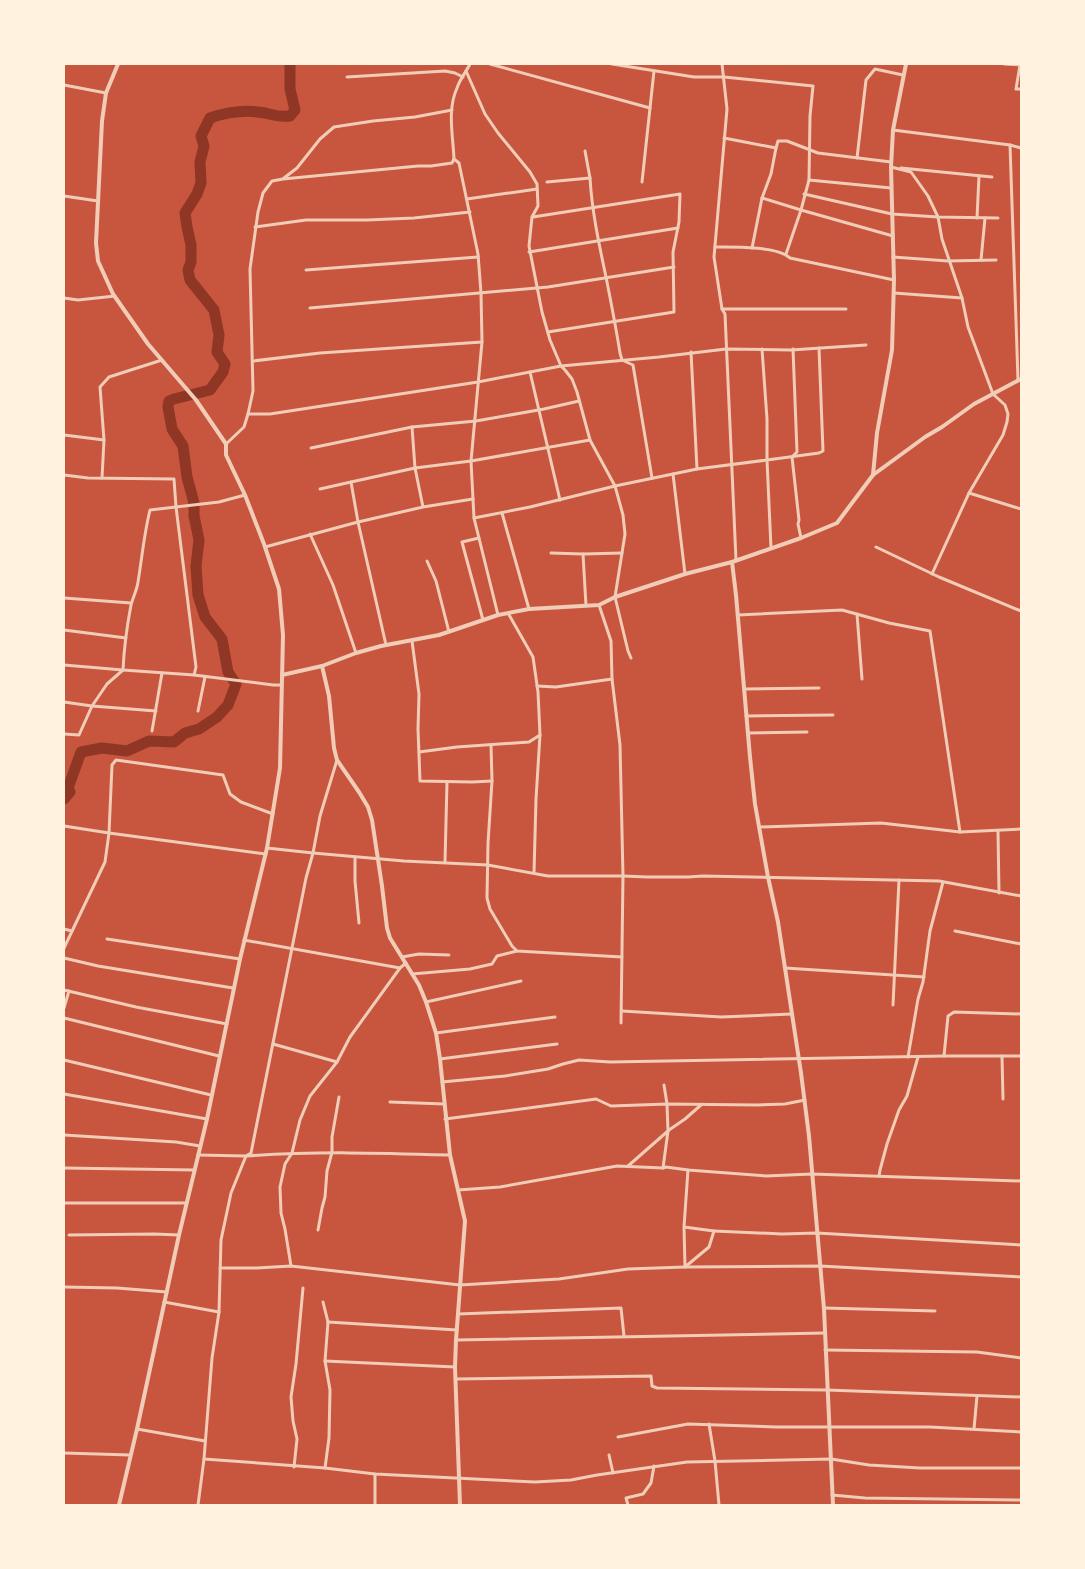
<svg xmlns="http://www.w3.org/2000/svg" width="1085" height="1569" viewBox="0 0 1085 1569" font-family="'DM Sans',sans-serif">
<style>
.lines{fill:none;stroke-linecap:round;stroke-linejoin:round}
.river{stroke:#8f3625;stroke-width:11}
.minor{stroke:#f1ccb7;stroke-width:3}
.tertiary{stroke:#f1ccb7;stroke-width:4}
</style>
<rect width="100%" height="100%" fill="#c8553d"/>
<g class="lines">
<path class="river" d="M64 799 70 792 68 788 81 752 102 748 127 751 149 741 174 742 185 733 199 729 217 717 228 705 236 684 228 672 222 639 205 617 198 595 196 566 199 540 194 516V503L187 477 183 446 172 429 168 407 169 401 174 399 210 390 223 372 225 364 217 352 219 335 214 310 190 280 188 270 191 262V245L187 227 185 213 197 194 201 183 200 162 204 146 201 136 210 118C225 113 242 110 258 112 270 113 277 118 290 116L295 110 290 89V64"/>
<g class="minor">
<path d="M490 64 650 108"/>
<path d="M612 64 694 77H724L813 86 810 116 809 180 801 210 893 236"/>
<path d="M722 64 727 109 714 257 722 309 725 314 736 560"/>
<path d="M1004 64 1021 65"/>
<path d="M1020 65 1016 89H1021"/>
<path d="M466 71 485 114 498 133 530 172 537 184 538 206 532 217 529 246 542 312 550 340 561 366 565 370 572 379 577 392 590 440 615 486 623 515 625 534 615 597 628 651 631 658"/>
<path d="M347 77 445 71 455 73 463 77"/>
<path d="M64 85 106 93"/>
<path d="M893 130 1010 145 1021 148"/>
<path d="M724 138 776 148 771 174 762 198 752 248"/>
<path d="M1010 145 1018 380"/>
<path d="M776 148 778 141H787L818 153 891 162"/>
<path d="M857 158 866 80 875 69 903 75"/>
<path d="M454 159 459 163 478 254 481 293 482 342 471 461 474 518 498 615"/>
<path d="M891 167 911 172 928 196 938 217 942 239 962 298 968 327 993 394 1005 405 1008 414 1007 422 1003 435 969 493 932 574"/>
<path d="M901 168 992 177"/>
<path d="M284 178 297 168 320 139 334 127 373 121 415 117 452 110"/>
<path d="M590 178C592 212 599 244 606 277 611 302 616 328 620 353L622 360 633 365 652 478"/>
<path d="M809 180 891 188"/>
<path d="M547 182 590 178 585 151"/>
<path d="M642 182 654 71"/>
<path d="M804 194 892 214 938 217 998 218"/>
<path d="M64 196 98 201"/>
<path d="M762 198 801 210 786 254"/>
<path d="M467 199 537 189"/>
<path d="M533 217 680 194 679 222 673 252 674 312 548 332"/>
<path d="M977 218 979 176"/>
<path d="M255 227 306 220H367L414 218 470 212"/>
<path d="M715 247C732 247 778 246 790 258L894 280"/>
<path d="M529 252 678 228"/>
<path d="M893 257 948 261 996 260"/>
<path d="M981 260 985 218"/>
<path d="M306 270 478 257"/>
<path d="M894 293 962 298"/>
<path d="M64 298 78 300 115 296"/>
<path d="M310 308 548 287 674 267"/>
<path d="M722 309H846"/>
<path d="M793 349 797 452 792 457 799 520 798 524 801 538"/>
<path d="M691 352 697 469 767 460V419L762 349"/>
<path d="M253 361 320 353 482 342"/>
<path d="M530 372 560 500"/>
<path d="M248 414H270L478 382 561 366 659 357 726 349 791 350 866 345"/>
<path d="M412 427 415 468 471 461 590 440"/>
<path d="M64 435 104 440"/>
<path d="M226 444 244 427 248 414 253 391 250 269 258 212 263 193 272 181 283 179 418 166H431L452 163 454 159C453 135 447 110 457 88 460 79 466 72 470 64"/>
<path d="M311 448 412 427 476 421 544 409 579 401"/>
<path d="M673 474 685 574"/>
<path d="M64 475 88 478 174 479 176 507 196 667 194 675"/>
<path d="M102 478 104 440 100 387 109 377 162 360"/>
<path d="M320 489 351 482"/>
<path d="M969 493 1021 509"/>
<path d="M245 495 219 502 150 510C144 534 142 558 138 582 137 590 133 597 131 605 127 626 124 648 123 670L194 675 273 685H281"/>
<path d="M423 507 415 468 351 482 358 522 423 507 473 499"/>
<path d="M502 513 529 609"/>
<path d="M474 518 530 507 615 486 697 469"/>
<path d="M310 534 333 585 356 653"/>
<path d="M479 538 462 542 483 620"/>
<path d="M265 547 358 522 386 645"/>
<path d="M876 547 939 577 1021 611"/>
<path d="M771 548 767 460 819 453 823 451 819 348"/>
<path d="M551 553 583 554 622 553"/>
<path d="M583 554 586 606"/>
<path d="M427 561 436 581 449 632"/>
<path d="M64 598 131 603"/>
<path d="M599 605 611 641 612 679 620 745 623 876 621 1023"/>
<path d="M508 613 533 657 538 692 540 735 536 799 534 873"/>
<path d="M857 614 862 679"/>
<path d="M738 615 842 610 889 623 930 631 960 832"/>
<path d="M64 630 126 638"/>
<path d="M412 641 419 694 418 729 420 781 472 782 492 781"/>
<path d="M64 665 123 670"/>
<path d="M537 686 556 687 612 679"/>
<path d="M744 689 819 688"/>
<path d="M64 702 92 706 156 711"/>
<path d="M198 711 205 677"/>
<path d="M746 716 833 715"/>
<path d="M152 731 162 673"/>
<path d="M748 733 807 732"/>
<path d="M64 734 79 735 92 706 107 684 123 670"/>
<path d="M491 745 492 781 488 843 487 898 490 909 512 946 517 951 622 957"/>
<path d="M419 752 457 747 529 742 540 735"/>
<path d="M64 826 109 833 266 854"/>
<path d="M759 827 881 823 960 832 1021 829"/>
<path d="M998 831 999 893"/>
<path d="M267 848 313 853 404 861 488 865 548 876H623L647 877H688L703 876 939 881 1021 896"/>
<path d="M355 857V881L359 923"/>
<path d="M445 862 447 782"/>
<path d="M64 929 72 931"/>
<path d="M955 931 1021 944"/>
<path d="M107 939 240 959"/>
<path d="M244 940 400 968"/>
<path d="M64 948 105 862 109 833 112 765 116 760 223 775 230 794 241 802 273 814"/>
<path d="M402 957 419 954 449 955"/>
<path d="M64 958 98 966 233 988"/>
<path d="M785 968 924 977"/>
<path d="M412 974 470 969 492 964 497 956 517 951"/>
<path d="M64 990 136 1007 227 1024"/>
<path d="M426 1002 521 981"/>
<path d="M893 1005 899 880"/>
<path d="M64 1008 69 991"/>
<path d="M622 1011 721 1017 792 1014"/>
<path d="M64 1018 219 1056"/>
<path d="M436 1033 555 1017"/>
<path d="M273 1044 337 1062"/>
<path d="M944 1056 948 1016 954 1012 1021 1014"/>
<path d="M1002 1056 1003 1099"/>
<path d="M908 1057 918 999 923 982 930 931 943 882"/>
<path d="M440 1059 557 1044"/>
<path d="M64 1060 211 1095"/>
<path d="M442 1082 505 1076 548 1069 563 1064 579 1060 610 1062 944 1056H1021"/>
<path d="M664 1085 667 1104 668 1131"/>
<path d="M64 1094 207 1119"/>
<path d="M390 1102 444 1104"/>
<path d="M445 1119 596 1099 611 1106 667 1104 757 1105 785 1104 805 1100"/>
<path d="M669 1130 685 1119 701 1105"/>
<path d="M64 1135 176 1142 200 1146"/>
<path d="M246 1156 251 1153 306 878 313 853 320 816 337 760"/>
<path d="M247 1156C314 1151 382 1153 450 1155"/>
<path d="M628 1166 668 1131 663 1168"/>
<path d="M64 1168 195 1170"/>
<path d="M879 1176 880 1170 887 1144 899 1110 907 1096 918 1057"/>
<path d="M458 1190 500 1187 617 1166 663 1168 666 1167 688 1170 766 1176 812 1174 1021 1181"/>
<path d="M64 1203H186"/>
<path d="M684 1227 714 1231 709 1247 685 1267 684 1227 688 1170"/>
<path d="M318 1230 322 1208 325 1197 327 1171 332 1152V1137L339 1097"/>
<path d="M714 1231 782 1234 817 1233 1021 1245"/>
<path d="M69 1235 154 1234 179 1235"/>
<path d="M291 1266 285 1229 281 1213 280 1187 285 1164 292 1153 300 1120 310 1096 337 1062 350 1037 400 968 406 963"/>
<path d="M220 1268H257L291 1266 460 1285 559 1279 628 1269 685 1267 820 1266 1021 1277"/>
<path d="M64 1287 117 1288 167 1292"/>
<path d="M164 1302 219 1312"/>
<path d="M323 1302 328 1322 325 1361 330 1390 329 1438 325 1468"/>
<path d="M824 1308 935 1311"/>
<path d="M458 1314 621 1308 624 1336"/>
<path d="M328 1322 457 1330"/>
<path d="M456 1340 825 1333"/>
<path d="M825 1350 977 1352 1021 1358"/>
<path d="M325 1361 455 1367"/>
<path d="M455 1379 651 1376 652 1386 657 1388 827 1390 1021 1397"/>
<path d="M709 1424 715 1461 719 1505"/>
<path d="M137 1429 205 1441"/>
<path d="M974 1429 977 1396"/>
<path d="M618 1437 688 1424 776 1427H930L1021 1432"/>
<path d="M64 1453 130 1455"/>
<path d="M609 1455 613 1473"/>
<path d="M204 1459 325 1468 375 1474 535 1482 571 1480 597 1475 687 1462 831 1459 869 1465 920 1468H1021"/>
<path d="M294 1467 297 1439 293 1421 291 1397 296 1364 303 1288"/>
<path d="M832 1495 865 1498 1021 1500"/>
<path d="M198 1505 204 1459 212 1358 219 1312 221 1240 231 1193 246 1156 198 1155"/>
<path d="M375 1505V1474"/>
<path d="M628 1505 626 1498 643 1494 651 1483 654 1466"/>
</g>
<g class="tertiary">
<path d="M118 64 106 93 102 121 96 243 98 261 113 294 148 344 196 400 226 444V455L245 495 264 544 279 589 283 635 280 768 267 848 240 959 207 1119 179 1235 137 1429 119 1505"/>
<path d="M873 475 877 433 892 350 894 280 891 167 893 130 906 64"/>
<path d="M732 562 736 595 750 757 755 804 768 877 778 922 801 1073 809 1136 824 1309 833 1505"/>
<path d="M322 666 329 696 334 748 337 760 359 792 368 807 372 820 382 886 387 928 390 938 419 985 426 1002 436 1033 440 1059 450 1155 465 1221 456 1340 455 1367 460 1505"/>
<path d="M282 675 322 666 356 653 381 646 439 635 498 615 529 609 599 605 615 597 685 574 732 562 801 538 837 523 873 475 925 437 942 427 974 404 1021 379"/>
</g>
</g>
<rect width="1085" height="1569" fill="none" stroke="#fff3e0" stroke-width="130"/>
</svg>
